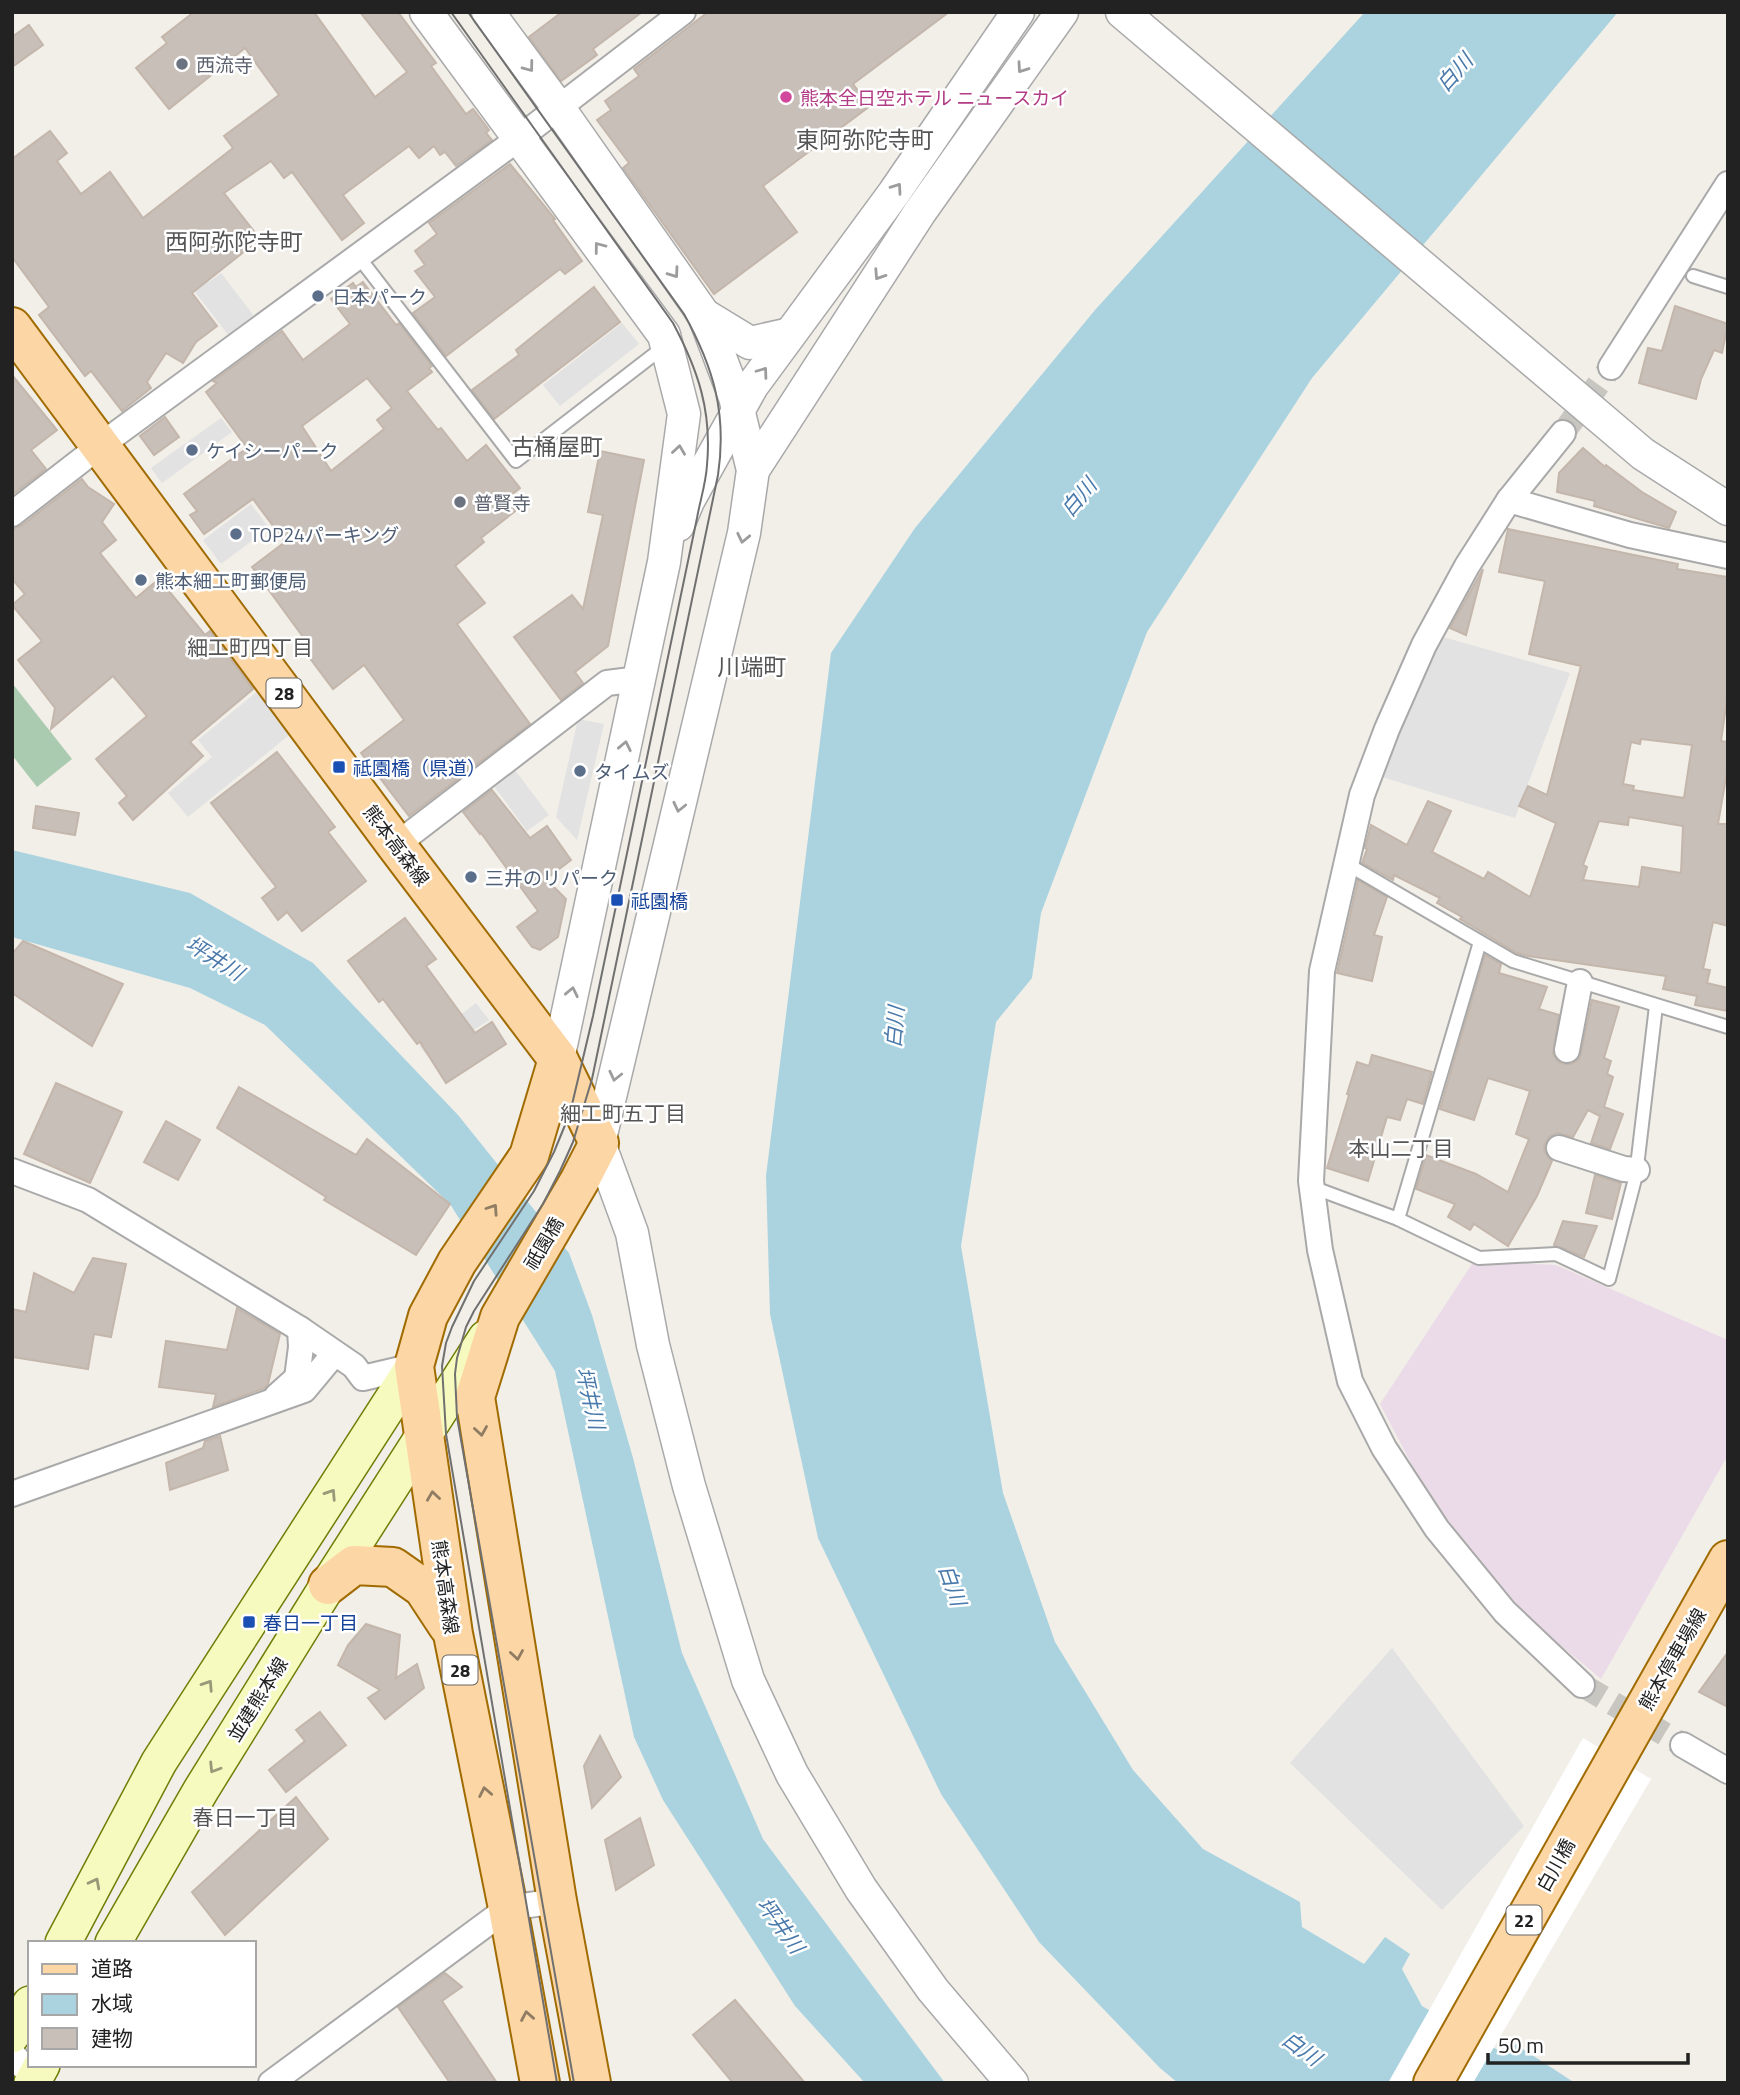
<svg xmlns="http://www.w3.org/2000/svg" width="1740" height="2095" viewBox="0 0 1740 2095" font-family="'Titillium Web','Noto Sans JP',sans-serif">
<style>
.industrial{fill:#ebdbe8}
.cemetery{fill:#aacbaf}
.parking{fill:#e2e2e2}
.water{fill:#aad3df}
.pier{fill:#fff}
.building{fill:#c7bfb8;stroke:#c4b6ab;stroke-width:2;fill-rule:evenodd}
.lines{fill:none;stroke-linecap:round;stroke-linejoin:round}
.minor-tunnel{stroke:#c8c6c1;stroke-width:24;stroke-dasharray:24 12;stroke-linecap:butt}
.service-casing{stroke:#a9a9a9;stroke-width:16}
.minor-casing{stroke:#a9a9a9;stroke-width:28}
.tertiary-casing{stroke:#a9a9a9;stroke-width:35}
.secondary-casing{stroke:#707d05;stroke-width:38}
.primary-casing{stroke:#a06b00;stroke-width:42}
.service{stroke:#fff;stroke-width:12}
.minor{stroke:#fff;stroke-width:24}
.tertiary{stroke:#fff;stroke-width:32}
.secondary{stroke:#f7fabf;stroke-width:35}
.primary{stroke:#fcd6a4;stroke-width:38}
.tram{stroke:#707070;stroke-width:2}
.oneway{stroke:#9c9c9c}
.oneway2{stroke:#8f7c63}
.oneway3{stroke:#979978}
.worship-dot{fill:#6b7280;stroke:#fff;stroke-width:2.5}
.hotel-dot{fill:#d1479c;stroke:#fff;stroke-width:2.5}
.service-dot{fill:#5c6f8a;stroke:#fff;stroke-width:2.5}
.transit-dot{fill:#1a4fb4;stroke:#fff;stroke-width:2.5}
.labels{text-anchor:middle;dominant-baseline:central;stroke-width:5;stroke-linejoin:round;paint-order:stroke}
.shield{fill:#fff;stroke:#646464;stroke-width:2}
.shield-label{font-size:18px;font-weight:bold;fill:#222}
.worship-label{font-size:19px;fill:#5b616d;stroke:#fff;text-anchor:start}
.hotel-label{font-size:19px;fill:#b23c85;stroke:#fff;text-anchor:start}
.service-label{font-size:19px;fill:#4e5e75;stroke:#fff;text-anchor:start}
.transit-label{font-size:19px;fill:#164399;stroke:#fff;text-anchor:start}
.street-label{font-size:19px;fill:#222;stroke:#fff}
.water-label{font-size:21px;font-style:italic;fill:#4a7aab;stroke:#fff}
.neighbourhood-label{font-size:21px;fill:#555;stroke:#fff}
.quarter-label{font-size:23px;fill:#555;stroke:#fff}
</style>
<rect width="100%" height="100%" fill="#f2efe9"/>
<path class="industrial" d="M1474 1261 1556 1265 1728 1340V1455L1601 1679 1535 1624 1476 1559 1424 1488 1380 1404Z"/>
<path class="cemetery" d="M12 683 72 759 37 787 12 755Z"/>
<g class="parking">
<path d="M191 260 209 282 221 273 254 316 229 336 179 271Z"/>
<path d="M622 323 639 344 560 406 543 385Z"/>
<path d="M221 418 232 432 162 483 151 468Z"/>
<path d="M251 504 269 528 221 564 203 540Z"/>
<path d="M1436 635 1570 673 1515 818 1382 777Z"/>
<path d="M259 690 293 732 188 817 168 793 212 757 198 740Z"/>
<path d="M578 719 604 724 577 840 556 817Z"/>
<path d="M512 766 549 815 527 831 491 782Z"/>
<path d="M476 1003 489 1020 430 1059 419 1046Z"/>
<path d="M1392 1648 1524 1826 1442 1910 1290 1763Z"/>
</g>
<g class="water">
<path d="M1365 12H1618L1312 378 1147 632 1041 913 1032 978 996 1022 961 1246 1003 1493 1055 1642 1133 1770 1203 1849 1300 1902 1302 1927 1364 1964 1385 1937 1410 1954 1402 1969 1422 2006 1503 2053 1515 2044 1575 2083H1178L1160 2068 1039 1942 941 1794 818 1538 770 1314 766 1176 831 653 915 528 1095 310Z"/>
<path d="M12 850 190 893 313 963 458 1115 569 1253 592 1315 633 1458 682 1653 763 1839 945 2083H865L795 2006 663 1800 634 1737 555 1371 450 1204 265 1025 190 988 12 937Z"/>
</g>
<path class="pier" d="M1583 1738 1651 1779 1473 2083H1388Z"/>
<g class="building">
<path d="M194 12H314L375 97 407 72 360 12H398L436 63 431 66 466 114 473 109 489 130 486 133 492 140 456 166 445 152 440 155 434 146 419 158 409 146 343 195 364 223 342 240 292 172 284 178 271 161 224 193 260 239 192 293 217 326 196 342 183 363 166 353 147 382 151 388 122 411 91 371 85 376 39 315 49 307 12 257V159L50 131 67 153 57 161 81 194 110 172 143 218 233 148 224 136 279 95 245 48 169 109 136 68 167 43 162 37Z"/>
<path d="M562 12H642L593 49 597 55 561 81 529 37Z"/>
<path d="M708 12H949L853 84 870 106 763 186 797 232 714 294 623 168 629 163 597 120 611 110 605 101 639 76 634 69Z"/>
<path d="M29 25 43 45 12 67V37Z"/>
<path d="M510 164 555 219 553 220 582 261 565 274 560 269 446 356 413 313 435 297 415 271 425 265 415 251 437 234 429 223Z"/>
<path d="M363 282 396 325 399 323 432 366 429 368 432 372 407 391 438 430 441 428 467 461 486 445 520 488 510 496 519 508 481 538 484 542 455 566 485 603 457 624 530 724 409 816 361 753 404 720 364 665 333 689 297 641 303 637 252 567 285 542 253 499 204 534 190 515 197 511 184 494 247 448 206 392 217 383 213 381 282 331 303 360 350 324 331 299 353 283 356 287ZM367 378 392 408 377 420 384 429 331 471 302 426Z"/>
<path d="M594 287 620 322 494 419 472 390 519 355 516 350Z"/>
<path d="M1675 306 1728 324 1722 353 1714 350 1701 379 1696 399 1639 383 1648 348 1662 351Z"/>
<path d="M12 375 57 430 31 450 46 469 12 495Z"/>
<path d="M165 417 179 437 154 455 140 436Z"/>
<path d="M1583 448 1605 467 1606 465 1642 492 1676 512 1669 528 1594 506 1595 501 1557 492 1559 473Z"/>
<path d="M600 451 644 460 608 646 575 672 583 683 561 700 514 637 572 595 583 609 603 515 588 512Z"/>
<path d="M82 479 88 487 114 504 102 522 116 540 100 553 136 598 159 579 205 635 210 631 253 689 190 742 203 756 133 820 119 803 127 796 96 759 147 716 113 676 51 729 55 708 18 660 42 641 12 605 25 594 12 579V529L21 526Z"/>
<path d="M1508 529 1678 564 1677 569 1728 577V693L1721 741 1728 742V766L1718 824H1728V926L1713 922 1703 969 1710 970 1707 983 1728 988V1011L1695 1005 1697 996 1663 989 1666 976 1528 956 1517 953 1460 919 1462 917 1437 903 1440 898 1394 875 1393 880 1362 863 1367 849 1365 848 1371 825 1407 845 1428 801 1451 811 1432 852 1484 879 1488 872 1530 897 1556 823 1519 806 1528 786 1547 795 1581 666 1529 654 1545 581 1499 572ZM1641 739 1692 745 1684 798 1633 790 1634 786 1623 784 1631 742 1640 744ZM1629 817 1683 826 1681 873 1642 867 1639 887 1583 880 1587 867 1583 865 1599 821 1628 825Z"/>
<path d="M1483 569 1466 635 1450 628Z"/>
<path d="M277 752 335 827 328 832 366 881 302 931 287 912 278 920 262 898 276 887 211 803Z"/>
<path d="M492 790 530 838 547 826 571 860 546 879 566 899 558 937 540 950 532 947 517 927 538 911 481 833 480 834 463 812Z"/>
<path d="M36 806 79 813 75 835 33 828Z"/>
<path d="M1358 880 1387 897 1374 935 1382 937 1372 981 1337 973Z"/>
<path d="M405 918 436 959 426 966 475 1033 492 1022 506 1044 446 1083 420 1042 417 1044 383 999 379 1002 348 961Z"/>
<path d="M23 941 123 984 92 1046 12 993V954Z"/>
<path d="M1485 955 1501 964 1499 973 1547 987 1539 1009 1559 1015 1553 1054 1557 1061 1564 1064H1572L1579 1059 1581 1053 1592 1000 1619 1007 1604 1058 1611 1061 1607 1074 1613 1077 1604 1107 1623 1114 1610 1149 1591 1143 1600 1116 1588 1110 1573 1137 1557 1133 1549 1137 1545 1144 1544 1150 1548 1157 1552 1161 1537 1196 1508 1246 1474 1224 1470 1230 1448 1217 1455 1204 1416 1189 1426 1155 1476 1174 1508 1192 1529 1139 1516 1134 1530 1091 1488 1078 1474 1120 1440 1109Z"/>
<path d="M1372 1055 1432 1072 1423 1104 1407 1099 1400 1120 1387 1117 1368 1181 1327 1168 1349 1095 1347 1094 1357 1062 1369 1066Z"/>
<path d="M56 1083 122 1112 90 1183 24 1154Z"/>
<path d="M239 1087 356 1155 367 1139 450 1204 416 1255 324 1200 326 1197 217 1128Z"/>
<path d="M166 1121 200 1140 178 1180 144 1162Z"/>
<path d="M1595 1175 1621 1183 1612 1219 1586 1213Z"/>
<path d="M1563 1221 1597 1226 1584 1257 1554 1245Z"/>
<path d="M93 1258 126 1264 111 1337 94 1334 88 1369 12 1357V1309L26 1312 34 1273 74 1293Z"/>
<path d="M237 1308 280 1334 268 1384 265 1388 213 1407 216 1394 159 1387 166 1341 227 1350Z"/>
<path d="M220 1436 228 1470 170 1490 166 1463 203 1448 205 1441Z"/>
<path d="M366 1624 400 1635 396 1678 417 1664 424 1688 385 1719 368 1698 380 1690 338 1665 348 1645Z"/>
<path d="M1728 1652V1707L1699 1692Z"/>
<path d="M320 1712 346 1745 286 1792 269 1770 305 1741 296 1730Z"/>
<path d="M600 1736 621 1777 592 1808 584 1766Z"/>
<path d="M296 1797 328 1839 225 1935 192 1892Z"/>
<path d="M640 1818 654 1865 616 1890 605 1840Z"/>
<path d="M445 1973 462 1987 442 2001 497 2083H450L398 2007Z"/>
<path d="M735 2000 805 2083H733L693 2035Z"/>
</g>
<g class="lines">
<g class="minor-tunnel">
<path d="M1563 433 1611 367"/>
<path d="M1582 1685 1683 1745"/>
</g>
<defs>
<g id="service">
<path d="M358 256 516 461 665 346"/>
<path d="M1693 276 1728 287"/>
<path d="M1347 864 1513 961 1728 1027"/>
<path d="M1312 1187 1398 1219 1479 1258 1556 1254 1609 1279 1636 1175 1656 1006"/>
<path d="M1398 1219 1480 942"/>
</g>
<g id="minor">
<path d="M1611 367 1728 184"/>
<path d="M1563 433 1509 500 1467 566 1424 645 1387 729 1362 795 1322 971 1311 1181 1320 1250 1350 1381 1384 1448 1437 1529 1505 1612 1582 1685"/>
<path d="M1509 500 1630 535 1728 556"/>
<path d="M12 514 101 445 518 139 683 12"/>
<path d="M396 845 607 683 639 679"/>
<path d="M1567 1050 1580 982"/>
<path d="M1559 1148 1624 1169 1637 1170"/>
<path d="M12 1171 88 1200 300 1329 354 1366 363 1378 414 1366"/>
<path d="M277 1396 297 1378 301 1347 300 1329"/>
<path d="M12 1494 304 1390 334 1354"/>
<path d="M1683 1745 1728 1771"/>
<path d="M12 2053 37 2083"/>
<path d="M271 2083 508 1908 557 1901"/>
</g>
<g id="tertiary">
<path d="M426 12 664 335 684 414 664 562 558 1059"/>
<path d="M488 12 558 107 704 315 735 397 753 470 744 533 599 1143 632 1233 653 1345 689 1486 748 1680 792 1774 861 1889 933 1990 1012 2083"/>
<path d="M1122 12 1643 454 1728 509"/>
<path d="M704 315 750 343 790 334"/>
<path d="M753 470 920 212 1062 12"/>
<path d="M678 525 688 501 752 386 894 193 1018 12"/>
</g>
<g id="secondary">
<path d="M63 1943 159 1762 414 1366"/>
<path d="M113 1943 201 1790 328 1585 486 1338"/>
<path d="M12 2035 30 2004"/>
<path d="M32 2083 42 2065"/>
</g>
<g id="primary">
<path d="M12 327 396 845 558 1059 599 1143 580 1180 500 1317 475 1397 557 1901 591 2083"/>
<path d="M328 1585 354 1565 393 1567 423 1588 448 1626"/>
<path d="M540 2083 508 1908 453 1634 414 1366 428 1316 457 1262 529 1156 558 1059"/>
<path d="M1433 2083 1728 1560"/>
</g>
</defs>
<use href="#service" class="service-casing"/>
<use href="#minor" class="minor-casing"/>
<use href="#tertiary" class="tertiary-casing"/>
<use href="#secondary" class="secondary-casing"/>
<use href="#primary" class="primary-casing"/>
<use href="#service" class="service"/>
<use href="#minor" class="minor"/>
<use href="#tertiary" class="tertiary"/>
<use href="#secondary" class="secondary"/>
<use href="#primary" class="primary"/>
<g class="tram">
<path d="M451 12 673 323C698 370 712 411 707 465 706 483 700 501 697 518L593 1016 570 1113 554 1152 534 1191 474 1281 452 1327 446 1343 442 1366 446 1434 557 2083"/>
<path d="M468 12 684 314C714 368 727 414 718 475L592 1079 573 1142 560 1171 543 1204 474 1311 466 1327 457 1358 455 1374 457 1417 574 2083"/>
</g>
</g>
<defs><path id="oneway-chevron" d="M-2-3.5L2.5 0L-2 3.5" fill="none" stroke-width="1.6" stroke-linecap="round" stroke-linejoin="round" transform="scale(1.75)"/></defs>
<g class="oneway">
<use href="#oneway-chevron" transform="translate(529 67) rotate(53)"/>
<use href="#oneway-chevron" transform="translate(1022 68) rotate(125)"/>
<use href="#oneway-chevron" transform="translate(897 188) rotate(-55)"/>
<use href="#oneway-chevron" transform="translate(599 247) rotate(-127)"/>
<use href="#oneway-chevron" transform="translate(674 273) rotate(55)"/>
<use href="#oneway-chevron" transform="translate(879 275) rotate(123)"/>
<use href="#oneway-chevron" transform="translate(763 372) rotate(-54)"/>
<use href="#oneway-chevron" transform="translate(679 450) rotate(-82)"/>
<use href="#oneway-chevron" transform="translate(743 538) rotate(102)"/>
<use href="#oneway-chevron" transform="translate(625 746) rotate(-78)"/>
<use href="#oneway-chevron" transform="translate(679 807) rotate(103)"/>
<use href="#oneway-chevron" transform="translate(572 992) rotate(-78)"/>
<use href="#oneway-chevron" transform="translate(615 1076) rotate(103)"/>
</g>
<g class="oneway2">
<use href="#oneway-chevron" transform="translate(493 1209) rotate(-56)"/>
<use href="#oneway-chevron" transform="translate(481 1431) rotate(81)"/>
<use href="#oneway-chevron" transform="translate(433 1496) rotate(-98)"/>
<use href="#oneway-chevron" transform="translate(517 1655) rotate(81)"/>
<use href="#oneway-chevron" transform="translate(485 1792) rotate(-101)"/>
<use href="#oneway-chevron" transform="translate(527 2016) rotate(-100)"/>
</g>
<g class="oneway3">
<use href="#oneway-chevron" transform="translate(331 1494) rotate(-57)"/>
<use href="#oneway-chevron" transform="translate(208 1685) rotate(-57)"/>
<use href="#oneway-chevron" transform="translate(214 1768) rotate(122)"/>
<use href="#oneway-chevron" transform="translate(95 1883) rotate(-62)"/>
</g>
<g class="worship-dot">
<circle cx="182" cy="64" r="7"/>
<circle cx="460" cy="502" r="7"/>
</g>
<circle class="hotel-dot" cx="786" cy="97" r="7"/>
<g class="service-dot">
<circle cx="318" cy="296" r="7"/>
<circle cx="192" cy="450" r="7"/>
<circle cx="236" cy="534" r="7"/>
<circle cx="141" cy="580" r="7"/>
<circle cx="580" cy="771" r="7"/>
<circle cx="471" cy="877" r="7"/>
</g>
<g class="transit-dot">
<rect x="332" y="760" width="14" height="14" rx="3.5"/>
<rect x="610" y="893" width="14" height="14" rx="3.5"/>
<rect x="242" y="1615" width="14" height="14" rx="3.5"/>
</g>
<g class="labels">
<g class="shield">
<rect x="266.5" y="678.5" width="35" height="29" rx="5"/>
<rect x="442.5" y="1655.5" width="35" height="29" rx="5"/>
<rect x="1506.5" y="1905.5" width="35" height="29" rx="5"/>
</g>
<g class="shield-label">
<text x="284" y="693">28</text>
<text x="460" y="1670">28</text>
<text x="1524" y="1920">22</text>
</g>
<g class="worship-label">
<text x="196" y="64">西流寺</text>
<text x="474" y="502">普賢寺</text>
</g>
<g class="hotel-label">
<text x="800" y="97">熊本全日空ホテル ニュースカイ</text>
</g>
<g class="service-label">
<text x="332" y="296">日本パーク</text>
<text x="206" y="450">ケイシーパーク</text>
<text x="250" y="534">TOP24パーキング</text>
<text x="155" y="580">熊本細工町郵便局</text>
<text x="594" y="771">タイムズ</text>
<text x="485" y="877">三井のリパーク</text>
</g>
<g class="transit-label">
<text x="353" y="767">祗園橋（県道）</text>
<text x="631" y="900">祗園橋</text>
<text x="263" y="1622">春日一丁目</text>
</g>
<g class="street-label">
<text transform="translate(397 845) rotate(53)">熊本高森線</text>
<text transform="translate(543 1243) rotate(-59)">祇園橋</text>
<text transform="translate(446 1587) rotate(82)">熊本高森線</text>
<text transform="translate(1672 1659) rotate(-60)">熊本停車場線</text>
<text transform="translate(257 1699) rotate(-58)">並建熊本線</text>
<text transform="translate(1555 1865) rotate(-61)">白川橋</text>
</g>
<g class="water-label">
<text transform="translate(1454 72) rotate(-48)">白川</text>
<text transform="translate(1078 497) rotate(-50)">白川</text>
<text transform="translate(215 958) rotate(32)">坪井川</text>
<text transform="translate(894 1027) rotate(-85)">白川</text>
<text transform="translate(591 1398) rotate(77)">坪井川</text>
<text transform="translate(953 1585) rotate(71)">白川</text>
<text transform="translate(781 1925) rotate(54)">坪井川</text>
<text transform="translate(1302 2048) rotate(36)">白川</text>
</g>
<g class="neighbourhood-label">
<text x="250" y="647">細工町四丁目</text>
<text x="623" y="1113">細工町五丁目</text>
<text x="1401" y="1148">本山二丁目</text>
<text x="245" y="1817">春日一丁目</text>
</g>
<g class="quarter-label">
<text x="865" y="139">東阿弥陀寺町</text>
<text x="234" y="241">西阿弥陀寺町</text>
<text x="557" y="446">古桶屋町</text>
<text x="752" y="666">川端町</text>
</g>
</g>
<rect width="1740" height="2095" fill="none" stroke="#222222" stroke-width="28"/>
<rect x="28" y="1941" width="228" height="126" fill="#ffffff" stroke="#a7a7a7" stroke-width="2"/>
<rect x="42" y="1964" width="35" height="10" fill="#fcd6a4" stroke="#a7a7a7" stroke-width="2"/>
<text x="91" y="1976" font-size="21" fill="#222222">道路</text>
<rect x="42" y="1994" width="35" height="21" fill="#aad3df" stroke="#a7a7a7" stroke-width="2"/>
<text x="91" y="2011" font-size="21" fill="#222222">水域</text>
<rect x="42" y="2028" width="35" height="21" fill="#c7bfb8" stroke="#a7a7a7" stroke-width="2"/>
<text x="91" y="2046" font-size="21" fill="#222222">建物</text>
<path d="M1488 2053v10h200v-10" fill="none" stroke="#222222" stroke-width="3.5"/>
<text x="1498" y="2053" font-size="21" fill="#222222" stroke="#ffffff" stroke-width="5" paint-order="stroke">50 m</text>
</svg>
